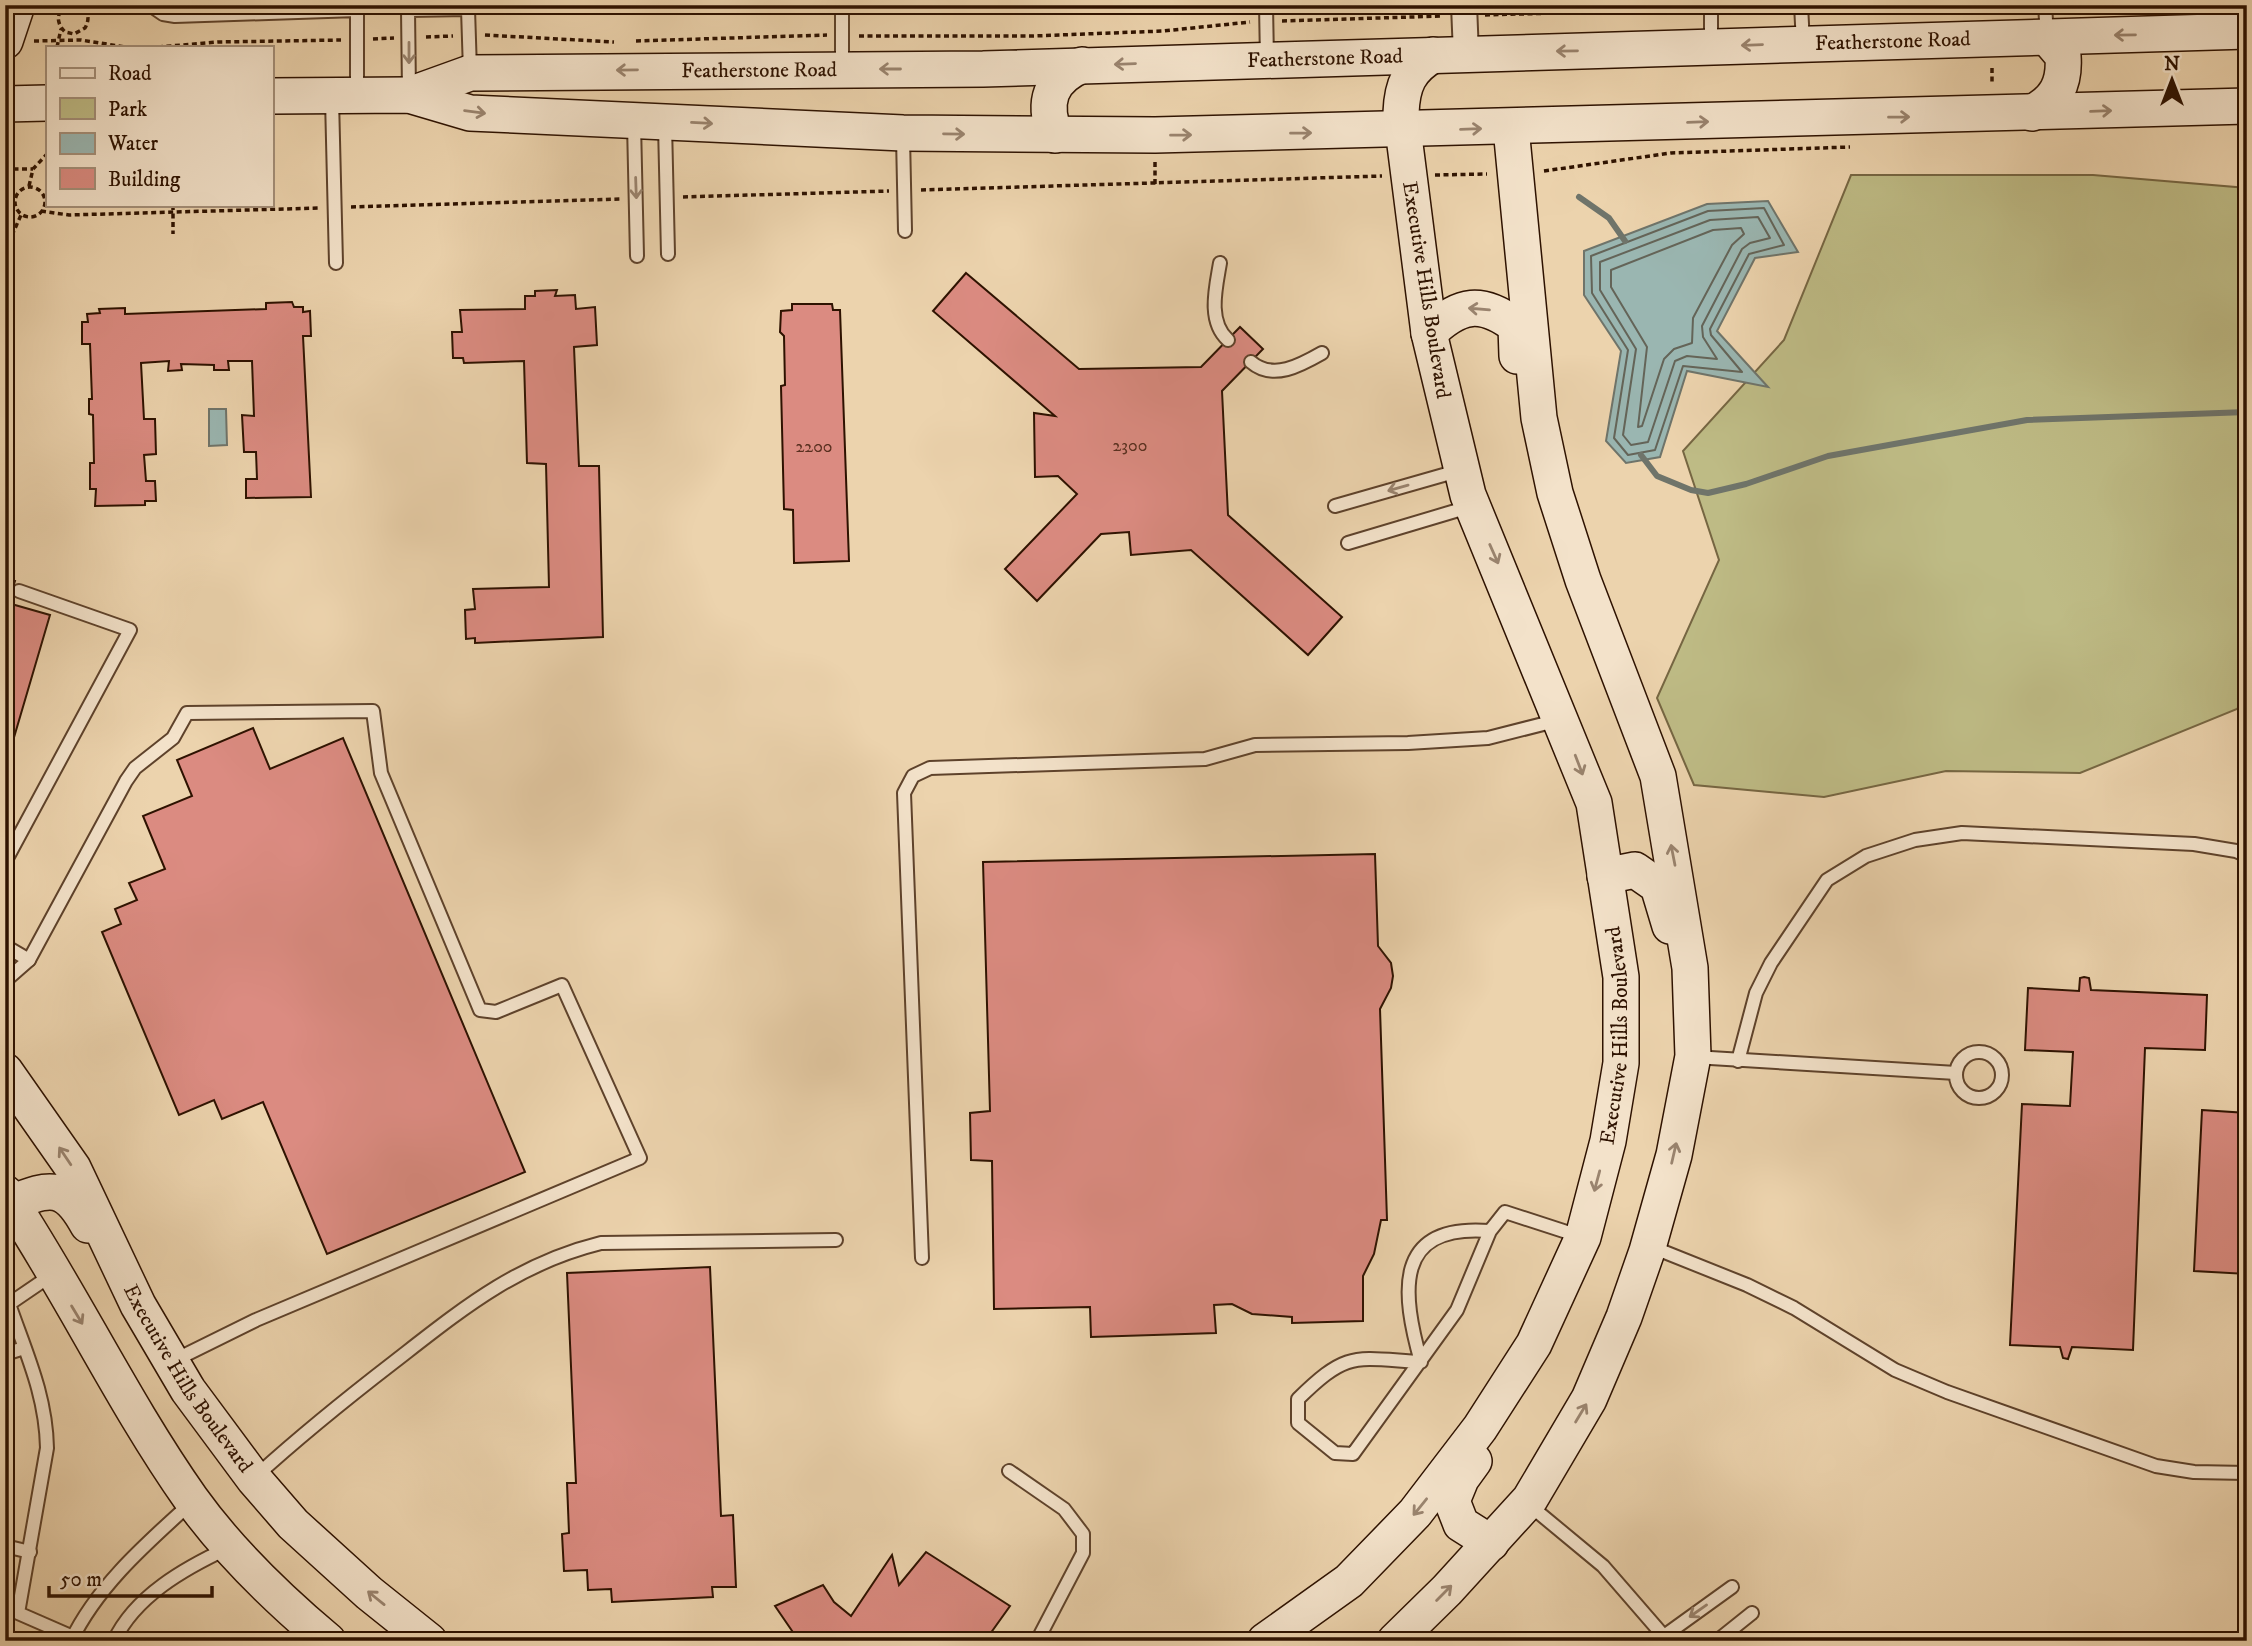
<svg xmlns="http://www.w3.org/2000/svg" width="2252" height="1646" viewBox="0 0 2252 1646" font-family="'IM FELL DW Pica',serif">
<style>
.green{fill:#bebb85;stroke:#766642;stroke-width:2}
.water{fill:#9ab6b1;stroke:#6f746a;stroke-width:2}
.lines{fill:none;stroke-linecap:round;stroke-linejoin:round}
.shore{stroke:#646458;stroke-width:2}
.stream{stroke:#6f746a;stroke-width:6}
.building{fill:#db8b81;stroke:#2e1200;stroke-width:2}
.lane-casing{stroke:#5e422b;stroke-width:16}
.street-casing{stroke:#5e422b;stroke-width:28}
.secondary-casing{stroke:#2e1200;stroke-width:38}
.path{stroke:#2e1200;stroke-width:3.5;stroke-dasharray:5 3.5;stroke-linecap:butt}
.lane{stroke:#f3e2ca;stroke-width:12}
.street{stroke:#f3e2ca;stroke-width:24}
.secondary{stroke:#f3e2ca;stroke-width:35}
.oneway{stroke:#9a846f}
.labels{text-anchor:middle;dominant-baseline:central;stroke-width:5;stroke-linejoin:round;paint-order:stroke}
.number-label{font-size:18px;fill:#593020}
.street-label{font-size:21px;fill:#2e1200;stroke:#f3e2ca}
</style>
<rect width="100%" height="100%" fill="#ecd3ad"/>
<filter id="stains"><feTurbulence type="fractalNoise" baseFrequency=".00286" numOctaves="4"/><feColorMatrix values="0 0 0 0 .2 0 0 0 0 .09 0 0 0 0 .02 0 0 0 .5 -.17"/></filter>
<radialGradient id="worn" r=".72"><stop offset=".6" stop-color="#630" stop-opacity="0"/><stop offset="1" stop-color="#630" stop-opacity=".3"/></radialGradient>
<path class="green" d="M1851 175H2093L2247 188V697L2237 709 2080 773 1946 771 1824 797 1694 785 1657 698 1719 560 1683 451 1784 340Z"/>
<g class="water">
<path d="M1768 201 1798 252 1755 258 1717 331 1768 387 1687 371 1660 457 1626 463 1606 441 1621 351 1584 295V251L1707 204Z"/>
<path d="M209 409H226L227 445 209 446Z"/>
</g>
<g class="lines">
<g class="shore">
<path d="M1764 208 1784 245 1749 254 1710 329 1711 335 1742 372 1683 366 1655 450 1628 455 1614 438 1628 350 1592 293 1591 256 1708 211Z"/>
<path d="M1758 217 1770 238 1750 243 1742 249 1702 326 1703 337 1717 359 1687 356 1675 361 1648 442 1631 445 1623 435 1636 349 1600 290V262L1710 220Z"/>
<path d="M1741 228 1744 234 1732 245 1693 318 1692 343 1674 349 1664 359 1642 426 1638 427 1647 347 1611 287V270L1713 230Z"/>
</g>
<g class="stream">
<path d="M1579 197 1609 218 1625 241"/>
<path d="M1641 455 1657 476 1691 490 1708 493 1746 484 1828 456 2027 420 2247 412"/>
</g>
</g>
<g class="building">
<path d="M966 273 1079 369 1201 367 1240 327 1263 349 1222 391 1228 515 1342 617 1308 655 1191 550 1131 555 1129 532 1101 534 1037 601 1005 569 1077 494 1058 476 1035 477 1034 413 1055 416 933 311Z"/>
<path d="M557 290 555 296 575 295 576 309 595 307 597 345 574 347 579 466H599L603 637 475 643V638L466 639 465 610 475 609 473 589 549 587 546 464 527 463 524 361 464 363 463 358H453L452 332H462L460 310 525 309V296H535V291Z"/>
<path d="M292 302 294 307H303V312L310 311 311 336H303L311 497 246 498V479H257L256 452H244L242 415 254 416 252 361H228L229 370H214V365L181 364 182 370 168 371 169 361 141 363 144 419H155L156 454 144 455 146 481H155L156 501H145V505L95 506 96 489H90V463H94L93 415 89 414V399H92L90 344H82V322H88L87 314 100 313 99 309 125 308V314L266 309V303Z"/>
<path d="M792 304H832L833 310H840L849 561 794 563 793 510 784 509 781 386 785 385 784 336 780 332 781 311 792 310Z"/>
<path d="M5 578 15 581 8 603 50 615 5 768Z"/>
<path d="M253 728 270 769 343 738 525 1172 327 1254 263 1102 222 1119 214 1100 179 1115 102 932 121 924 115 909 137 900 129 883 165 869 143 816 192 796 177 760Z"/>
<path d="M1375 854 1378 946 1391 963 1393 976 1391 988 1380 1009 1387 1220H1381L1374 1254 1363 1276V1321L1292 1323V1317L1252 1314 1232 1304 1214 1305 1216 1333 1091 1337 1090 1307 994 1309 992 1161 971 1160 970 1113 990 1111 983 862Z"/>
<path d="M2084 977 2089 978 2091 990 2207 995 2205 1050 2145 1048 2133 1350 2072 1347 2068 1359 2063 1358 2060 1347 2010 1345 2022 1104 2070 1106 2073 1052 2025 1050 2028 988 2079 991 2080 978Z"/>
<path d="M2202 1110 2247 1113V1274L2194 1271Z"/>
<path d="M710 1267 721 1516 733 1515 736 1587H712L713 1597 612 1602 611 1589 588 1590 587 1570 564 1571 562 1534 569 1533 567 1483H576L567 1273Z"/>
<path d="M926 1552 1010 1606 985 1641H799L775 1606 823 1585 834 1602 851 1616 892 1555 899 1585Z"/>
</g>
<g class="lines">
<defs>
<g id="lane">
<path d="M150 5 163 14 175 16 357 10V94"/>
<path d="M842 5V69"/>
<path d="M1266 5 1267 60"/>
<path d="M1711 5V43"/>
<path d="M1801 5 1803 43"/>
<path d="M2045 5 2047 36"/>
<path d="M409 91 408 10 468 9 470 71"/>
<path d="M332 99 336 263"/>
<path d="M634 124 637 256"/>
<path d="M665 125 668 254"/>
<path d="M903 137 905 231"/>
<path d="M1220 263C1216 287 1207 321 1228 340"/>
<path d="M1251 362C1273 381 1301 365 1322 353"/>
<path d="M1335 506 1461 470"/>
<path d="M1348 543 1472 506"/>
<path d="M5 862 130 630 19 591"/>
<path d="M5 946 29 960"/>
<path d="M5 981 29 960 126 781 135 768 173 738 187 713 373 711 381 773 480 1010 496 1012 562 985 640 1158 256 1320 175 1360"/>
<circle cx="1979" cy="1075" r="23"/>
<path d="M1694 1057 1956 1073"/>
<path d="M1738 1061 1756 993 1771 963 1827 880 1866 856 1915 840 1962 833 2194 844 2236 851 2247 856"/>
<path d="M1490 1231C1392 1223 1402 1294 1421 1362 1354 1358 1348 1350 1298 1399V1423L1335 1453 1353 1454 1457 1310 1490 1231 1505 1212 1582 1237"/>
<path d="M1652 1247 1747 1285 1794 1308 1895 1370 1947 1392 2156 1466 2194 1472 2247 1473"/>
<path d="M922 1258 904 793 913 776 930 768 1205 759 1255 745 1408 743 1488 738 1559 720"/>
<path d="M53 1274 9 1304C26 1353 46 1395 47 1448L18 1613 73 1637"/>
<path d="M5 1354 24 1348"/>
<path d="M1009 1471 1064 1509 1083 1534V1553L1037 1641"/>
<path d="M254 1478C299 1437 346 1399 394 1362 461 1310 516 1264 601 1243L836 1240"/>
<path d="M1527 1503 1603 1566 1668 1641"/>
<path d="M5 1546 30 1552"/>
<path d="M1664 1636 1732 1587"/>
<path d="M71 1641C98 1585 147 1543 192 1502"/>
<path d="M114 1641C135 1596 185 1568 228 1548"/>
<path d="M1717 1641 1752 1613"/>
</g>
<path id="street" d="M1464 5 1466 54"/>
<g id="secondary">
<path d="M5 41 17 5"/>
<path id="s1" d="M409 95 470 73 983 69 2247 31"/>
<path d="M271 96 409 95 470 113 903 133 1155 135 2247 106"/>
<path d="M5 104 47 103"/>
<path d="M2032 113C2056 100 2065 84 2063 56L2047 37"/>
<path d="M1055 135C1042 102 1050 79 1082 65"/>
<path d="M1429 333C1460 303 1482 300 1516 326L1517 356"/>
<path d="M1605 876 1635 870 1658 886 1670 926"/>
<path id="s2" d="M5 1071 73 1168 138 1305 188 1390 254 1479 293 1524 369 1593 429 1641"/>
<path d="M5 1193C71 1292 122 1401 191 1499 229 1552 278 1599 328 1641"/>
<path d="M12 1203C51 1186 66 1185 88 1225"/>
<path d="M1474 1461 1461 1479 1452 1501 1461 1524 1491 1543"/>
<path id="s3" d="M1265 1641 1349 1581 1415 1513 1480 1428 1534 1344 1583 1237 1608 1141 1621 1063V977L1594 803 1468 495 1429 333 1401 113C1402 85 1409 69 1433 55"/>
<path d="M1395 1641 1447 1590 1530 1499 1589 1399 1624 1317 1647 1251 1674 1155 1693 1056 1690 968 1658 776 1583 580 1555 493 1539 418 1511 128"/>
</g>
</defs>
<use href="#lane" class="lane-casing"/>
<use href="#street" class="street-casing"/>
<use href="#secondary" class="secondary-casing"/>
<g class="path">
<path d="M66 5C56 13 56 23 65 32L74 34 85 28C90 19 89 11 80 5"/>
<path d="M1825 5 1855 11 1990 7V11"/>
<path d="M1727 8 1785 7"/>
<path d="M1485 15 1694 9"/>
<path d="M1282 21 1443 16"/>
<path d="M485 35 614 42"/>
<path d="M859 36H1033L1163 31 1250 22"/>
<path d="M426 37 453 36"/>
<path d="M373 39 394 38"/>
<path d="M34 41 81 40 125 47"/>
<path d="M636 41 827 35"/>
<path d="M57 47 61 29"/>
<path d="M158 47 218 42 341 40"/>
<path d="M1992 68V84"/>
<path d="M1155 162V184"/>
<path d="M5 169H33"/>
<path d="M1544 171 1671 153 1850 147"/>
<path d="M1435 175 1487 174"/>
<path d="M29 186 33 169 47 154"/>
<circle cx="30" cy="202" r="15"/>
<path d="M921 190 1382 176"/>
<path d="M683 197 889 191"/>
<path d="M173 205V234"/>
<path d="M351 207 620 199"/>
<path d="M41 211 69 215 319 208"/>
<path d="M5 251 21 215"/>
</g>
<use href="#lane" class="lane"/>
<use href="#street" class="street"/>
<use href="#secondary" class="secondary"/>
</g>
<defs><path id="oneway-shaft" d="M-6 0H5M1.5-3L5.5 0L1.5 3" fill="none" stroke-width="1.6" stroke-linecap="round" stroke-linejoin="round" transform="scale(1.75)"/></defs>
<g class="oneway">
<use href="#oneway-shaft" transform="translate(2125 35) rotate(179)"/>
<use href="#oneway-shaft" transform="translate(1752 45) rotate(178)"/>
<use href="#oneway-shaft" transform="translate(1567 51) rotate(179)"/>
<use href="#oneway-shaft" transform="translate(409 53) rotate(90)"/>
<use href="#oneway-shaft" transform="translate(1125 64) rotate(178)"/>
<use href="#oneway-shaft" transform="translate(890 69) rotate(180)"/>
<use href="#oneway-shaft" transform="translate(627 70) rotate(179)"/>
<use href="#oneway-shaft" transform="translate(2101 111) rotate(-2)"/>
<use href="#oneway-shaft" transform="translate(475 112) rotate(7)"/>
<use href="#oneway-shaft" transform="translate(1899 117) rotate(-1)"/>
<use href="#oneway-shaft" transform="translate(1698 122) rotate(-2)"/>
<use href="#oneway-shaft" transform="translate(702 123) rotate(3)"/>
<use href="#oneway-shaft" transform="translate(1471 129) rotate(-2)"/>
<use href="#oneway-shaft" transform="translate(1301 133) rotate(-1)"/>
<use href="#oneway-shaft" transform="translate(954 134) rotate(1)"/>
<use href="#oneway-shaft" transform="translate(1181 135) rotate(-1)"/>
<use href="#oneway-shaft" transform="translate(636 188) rotate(88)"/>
<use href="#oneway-shaft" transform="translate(1479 309) rotate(-175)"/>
<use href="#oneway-shaft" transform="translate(1398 488) rotate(164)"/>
<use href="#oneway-shaft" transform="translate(1494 554) rotate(66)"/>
<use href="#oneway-shaft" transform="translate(1579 765) rotate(69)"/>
<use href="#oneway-shaft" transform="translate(1673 855) rotate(-101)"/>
<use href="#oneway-shaft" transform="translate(1674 1153) rotate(-77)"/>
<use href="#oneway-shaft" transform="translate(65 1156) rotate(-124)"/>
<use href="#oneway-shaft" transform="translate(1597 1181) rotate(105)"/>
<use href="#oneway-shaft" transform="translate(77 1315) rotate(59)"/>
<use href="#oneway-shaft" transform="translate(1581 1413) rotate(-59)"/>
<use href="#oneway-shaft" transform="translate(1420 1507) rotate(129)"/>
<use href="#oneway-shaft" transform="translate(1444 1593) rotate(-45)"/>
<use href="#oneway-shaft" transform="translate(376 1598) rotate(-141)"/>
<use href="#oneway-shaft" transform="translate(1698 1611) rotate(145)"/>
</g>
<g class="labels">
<g class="number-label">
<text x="1130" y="446">2300</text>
<text x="814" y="447">2200</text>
</g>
<g class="street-label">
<text stroke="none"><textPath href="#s1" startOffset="1488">Featherstone Road</textPath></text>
<text stroke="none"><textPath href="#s1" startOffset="920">Featherstone Road</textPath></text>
<text stroke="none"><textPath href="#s1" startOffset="354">Featherstone Road</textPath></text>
<text transform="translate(1426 290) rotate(81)">Executive Hills Boulevard</text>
<text stroke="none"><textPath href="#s3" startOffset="728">Executive Hills Boulevard</textPath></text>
<text stroke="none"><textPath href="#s2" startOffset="359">Executive Hills Boulevard</textPath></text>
</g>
</g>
<rect width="2252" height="1646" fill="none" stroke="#ecd3ad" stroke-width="28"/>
<rect x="7" y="7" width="2238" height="1632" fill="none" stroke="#2e1200" stroke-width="3.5"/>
<rect x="14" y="14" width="2224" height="1618" fill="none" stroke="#2e1200" stroke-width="2"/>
<rect x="46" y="46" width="228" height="161" fill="#f3e2ca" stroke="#a48f79" stroke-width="2"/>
<rect x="60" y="68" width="35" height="10" fill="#f3e2ca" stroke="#a48f79" stroke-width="2"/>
<text x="108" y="80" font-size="21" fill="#2e1200">Road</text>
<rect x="60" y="98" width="35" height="21" fill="#bebb85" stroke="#a48f79" stroke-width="2"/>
<text x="108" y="116" font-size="21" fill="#2e1200">Park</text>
<rect x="60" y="133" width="35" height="21" fill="#9ab6b1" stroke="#a48f79" stroke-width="2"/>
<text x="108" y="150" font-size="21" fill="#2e1200">Water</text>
<rect x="60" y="168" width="35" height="21" fill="#db8b81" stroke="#a48f79" stroke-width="2"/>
<text x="108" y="186" font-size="21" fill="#2e1200">Building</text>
<g transform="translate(2172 80)" stroke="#f3e2ca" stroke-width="5" paint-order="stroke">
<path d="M0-5L12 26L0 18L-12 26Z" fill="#2e1200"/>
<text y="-10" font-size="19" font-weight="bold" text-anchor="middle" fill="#2e1200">N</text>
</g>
<path d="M49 1586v10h163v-10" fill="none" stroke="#2e1200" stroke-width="3.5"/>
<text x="60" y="1586" font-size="21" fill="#2e1200" stroke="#f3e2ca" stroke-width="5" paint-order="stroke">50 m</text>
<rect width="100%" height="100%" filter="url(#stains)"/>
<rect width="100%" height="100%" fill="url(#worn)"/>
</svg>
